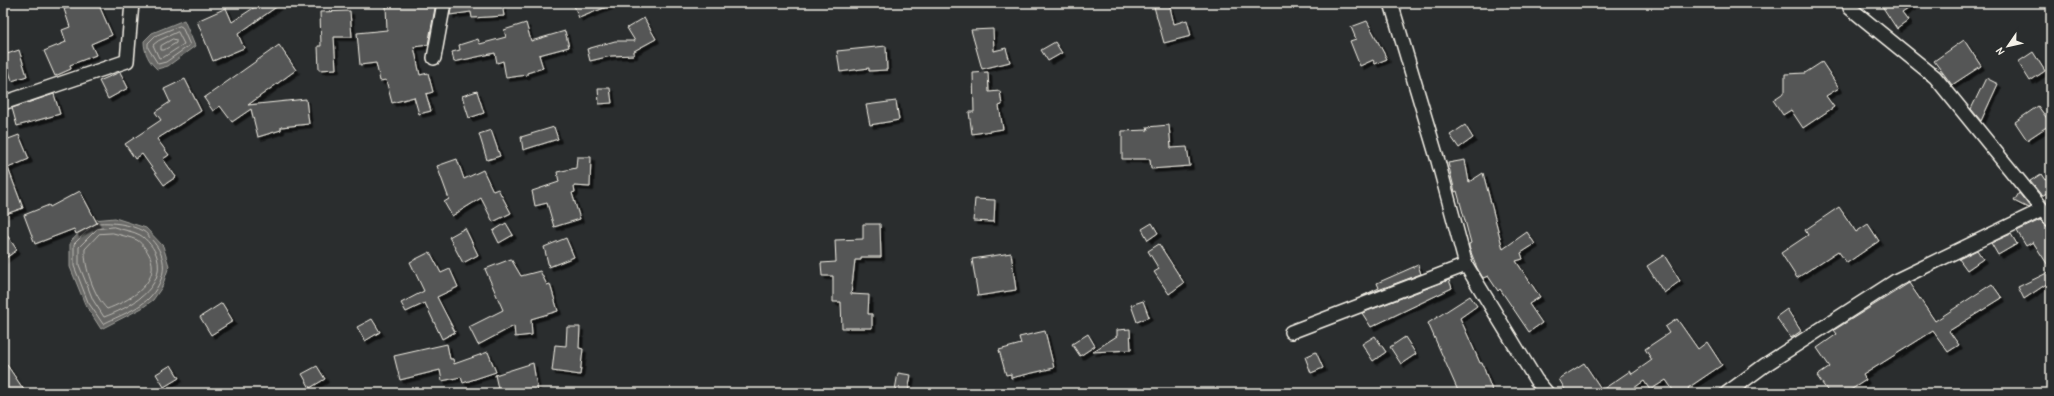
<svg xmlns="http://www.w3.org/2000/svg" width="2054" height="396" viewBox="0 0 2054 396" font-family="'Patrick Hand',sans-serif">
<style>
.water{fill:#676866;stroke:#9f9f9a}
.lines{fill:none;stroke-linecap:round;stroke-linejoin:round}
.shore{stroke:#bcbab4;stroke-width:1}
.building{fill:#555756;stroke:#f4f1e8;filter:url(#shadow)}
.street-casing{stroke:#f4f1e8;stroke-width:16}
.street{stroke:#2a2d2e;stroke-width:13}
</style>
<defs>
<filter id="shadow"><feDropShadow dx="3.5" dy="3.5" stdDeviation="0" flood-color="#0009"/></filter>
</defs>
<rect width="100%" height="100%" fill="#2a2d2e"/>
<filter id="ink" filterUnits="userSpaceOnUse"><feTurbulence type="fractalNoise" baseFrequency=".025" numOctaves="2"/><feDisplacementMap in="SourceGraphic" scale="8" xChannelSelector="R" yChannelSelector="G"/><feConvolveMatrix kernelMatrix="1 2 1 2 8 2 1 2 1" color-interpolation-filters="sRGB"/></filter>
<g filter="url(#ink)">
<g class="water">
<path d="M184 20 195 46 168 66 157 69C149 62 144 52 144 41L152 33Z"/>
<path d="M115 218 146 228 163 246 169 266 162 287 153 300 142 308 101 329 85 304 70 267V242L93 220Z"/>
</g>
<g class="lines">
<g class="shore">
<path d="M180 26 182 27 190 45 166 62 158 64 148 48V43L155 36Z"/>
<path d="M178 32 184 44 164 57 159 58 153 45 158 41Z"/>
<path d="M173 39 176 40V43L164 50H161V46Z"/>
<path d="M91 227 74 244V266L88 302 103 324C118 316 140 309 151 296 167 277 168 257 151 239 149 237 146 232 143 231 129 224 113 222 98 223"/>
<path d="M114 227C122 230 133 231 140 235 147 239 155 249 157 257 166 288 129 308 104 317L93 300 79 265V247L97 229Z"/>
<path d="M113 233C120 235 130 237 137 240 143 244 149 253 151 259 159 285 126 302 107 309 94 296 84 267 85 249L99 234Z"/>
</g>
</g>
<g class="building">
<path d="M81 3H98L112 35 91 44 96 55 70 65 71 69 55 76 44 51 66 42 62 30 70 27 64 9Z"/>
<path d="M261 3H282L238 34 244 48 213 61 197 21 226 8 232 22Z"/>
<path d="M395 3H436L428 45 414 47 420 75 428 73 433 92 426 94 431 111 419 114 414 97 392 103 386 80 380 81 376 63 360 65 357 33 387 30 386 6 395 5Z"/>
<path d="M452 3H502L504 16 472 18 471 12 450 15Z"/>
<path d="M573 3H614V4L579 18Z"/>
<path d="M1153 3H1169L1174 24 1187 20 1191 36 1164 43Z"/>
<path d="M1880 3H1917L1902 13 1908 21 1897 29Z"/>
<path d="M350 11 352 37H334L336 69 319 70 318 46H321L320 12Z"/>
<path d="M644 18 656 39 634 51V55L611 56 590 61 587 49 615 41H635L627 28Z"/>
<path d="M1367 21 1387 59 1375 64 1373 60 1360 66 1350 41 1356 39 1351 27Z"/>
<path d="M526 23 531 41 565 31 569 47 539 55 543 68 527 73V75L506 78 503 61 497 63 495 53 454 62 452 52 460 50 459 45 478 39 480 44 506 37 504 30Z"/>
<path d="M993 29 994 51 1006 48 1010 62 982 69 971 30Z"/>
<path d="M1964 40 1981 66 1952 85 1934 61Z"/>
<path d="M1055 42 1062 53 1048 61 1041 50Z"/>
<path d="M279 45 296 70 248 105 306 99 309 124 281 127V130L258 137 251 109 232 122 220 106 213 111 204 98Z"/>
<path d="M886 46 887 70 869 71V68L840 72 837 51Z"/>
<path d="M19 50 27 76 12 81 4 55Z"/>
<path d="M2033 52 2045 71 2030 81 2018 62Z"/>
<path d="M1822 62 1839 88 1826 96 1834 107 1803 128 1791 110 1783 115 1773 100 1785 92V74L1805 73Z"/>
<path d="M120 72 128 88 108 99 99 81Z"/>
<path d="M988 72 989 92 1000 91 1002 105 999 106 1003 129 972 134 969 112H974L973 73Z"/>
<path d="M1986 78 1998 84 1981 121 1971 109Z"/>
<path d="M185 79 201 111 157 139 169 155 163 159 176 177 164 185 142 154 135 159 125 144 161 120 155 112 170 102 164 89Z"/>
<path d="M598 88H610L612 103 599 104Z"/>
<path d="M477 91 484 113 469 118 462 96Z"/>
<path d="M54 94 60 114 17 126 12 108Z"/>
<path d="M896 101 899 120 870 125 866 105Z"/>
<path d="M2038 106 2051 124 2027 140 2015 122Z"/>
<path d="M1169 125 1171 148 1187 147 1190 166 1151 169 1150 159H1122V131L1148 130 1147 127Z"/>
<path d="M1465 125 1473 138 1459 148 1450 135Z"/>
<path d="M554 127 558 139 523 150 521 137Z"/>
<path d="M491 130 500 156 487 160 479 134Z"/>
<path d="M19 135 29 159 8 168 23 208 3 215V141Z"/>
<path d="M577 157H591L590 187 574 186 575 192 572 193 580 219 554 227 547 203 535 206 532 191 559 182 557 172 576 168Z"/>
<path d="M457 159 464 179 483 170 493 191 498 189 511 213 493 222 481 198 452 216 444 202 449 199 437 166Z"/>
<path d="M1465 160 1469 182 1483 173 1503 249 1527 232 1535 244 1521 253 1523 259 1516 261 1540 297 1529 304 1542 323 1529 332 1500 289 1498 291 1488 276 1483 278 1477 268 1469 247V244L1471 243 1457 191 1455 192 1448 163Z"/>
<path d="M2041 174 2045 180 2051 176V190L2042 196 2030 181Z"/>
<path d="M80 191 97 223 76 234 74 229 35 244 24 215 49 205 50 207Z"/>
<path d="M2019 193 2030 207 2028 208 2014 201Z"/>
<path d="M975 199 995 200 994 222 973 221Z"/>
<path d="M1839 207 1856 232 1868 224 1879 241 1847 263 1838 251 1797 278 1781 253 1808 235 1805 230Z"/>
<path d="M2040 220 2045 225 2051 228V270L2033 242 2026 246 2017 231Z"/>
<path d="M506 223 513 235 499 243 493 231Z"/>
<path d="M1152 223 1158 233 1148 240 1142 229Z"/>
<path d="M863 224H880L881 257H861V260H855L851 294 869 295 868 314H872V328H842L841 302H833V276H822L821 263 836 262 835 240 863 239Z"/>
<path d="M465 228 478 255 463 263 449 237Z"/>
<path d="M3 229 17 250 3 260Z"/>
<path d="M2011 234 2017 244 1998 255 1991 243Z"/>
<path d="M566 238 574 257 549 267 544 247Z"/>
<path d="M1159 244 1184 283 1169 294 1154 272 1159 269 1148 251Z"/>
<path d="M1977 250 1983 259 1967 270 1959 259Z"/>
<path d="M430 252 441 273 450 269 458 287 437 297 455 332 442 339 425 303 406 312 401 303 424 291 410 262Z"/>
<path d="M1011 253 1016 290 978 296 972 259Z"/>
<path d="M1664 255 1680 281 1664 293 1647 266Z"/>
<path d="M511 259 521 276 540 271 547 285 550 284 558 311 531 319 532 335 515 337 514 326 478 345 469 327 503 310 485 269Z"/>
<path d="M1418 265 1421 274 1362 296 1379 288 1377 283Z"/>
<path d="M2051 271V281L2024 299 2018 287Z"/>
<path d="M1449 280 1452 288 1371 327 1362 313Z"/>
<path d="M1909 283 1935 321 1992 284 2002 298 1949 331 1959 345 1948 352 1933 331 1863 375 1866 380 1846 393H1829L1817 376 1830 367 1817 348 1837 334 1834 330Z"/>
<path d="M1470 296 1477 306 1460 318 1480 363H1482L1493 393H1459L1428 323Z"/>
<path d="M1143 301 1149 317 1137 322 1131 305Z"/>
<path d="M222 303 233 321 211 335 200 317Z"/>
<path d="M1787 309 1801 331 1791 338 1776 317Z"/>
<path d="M372 319 380 332 365 341 357 327Z"/>
<path d="M1677 319 1698 349 1707 342 1722 365 1688 388 1691 393H1675L1666 380 1650 390 1644 381 1627 393H1567L1559 379 1584 363 1602 390 1630 371 1632 374 1652 360 1645 349 1669 333 1665 327Z"/>
<path d="M567 327H580L579 348 583 349 580 375 552 371 555 345 566 346Z"/>
<path d="M1130 329 1131 350 1092 352 1117 336V330Z"/>
<path d="M1045 331 1054 368 1011 378V374L1006 375 999 350 1021 344 1019 337Z"/>
<path d="M1088 334 1095 346 1080 356 1072 344Z"/>
<path d="M1375 336 1386 352 1373 361 1362 344Z"/>
<path d="M1405 337 1416 354 1401 364 1390 347Z"/>
<path d="M447 344 450 359H453L454 364 488 352 496 372 463 383 461 377 442 381 440 370 400 380 394 356Z"/>
<path d="M1316 352 1323 368 1311 373 1305 357Z"/>
<path d="M3 359 26 393H3Z"/>
<path d="M533 363 538 393H499L495 375Z"/>
<path d="M171 365 179 378 164 387 156 374Z"/>
<path d="M317 366 325 379 310 388 302 374Z"/>
<path d="M898 373 911 375 908 392 895 390Z"/>
</g>
<g class="lines">
<defs>
<g id="street">
<path d="M1391 3 1438 161 1466 265 1536 380 1547 393"/>
<path d="M1849 3 1850 8 1935 77 2051 220"/>
<path d="M434 58 444 3"/>
<path d="M3 103 127 61 132 3"/>
<path d="M1291 332 1466 265"/>
<path d="M1727 393 1765 365 1897 280 2042 210"/>
</g>
</defs>
<use href="#street" class="street-casing"/>
<use href="#street" class="street"/>
</g>
</g>
<rect width="2054" height="396" fill="none" stroke="#2a2d2e" stroke-width="16"/>
<rect x="8" y="8" width="2038" height="380" fill="none" stroke="#f4f1e8" stroke-width="1.5" filter="url(#ink)"/>
<g transform="translate(2008 46) rotate(236)" stroke="#2a2d2e" stroke-width="3" paint-order="stroke">
<path d="M0-3L7 15L0 10L-7 15Z" fill="#f4f1e8"/>
<text y="-6" font-size="11" font-weight="bold" text-anchor="middle" fill="#f4f1e8">N</text>
</g>
</svg>
